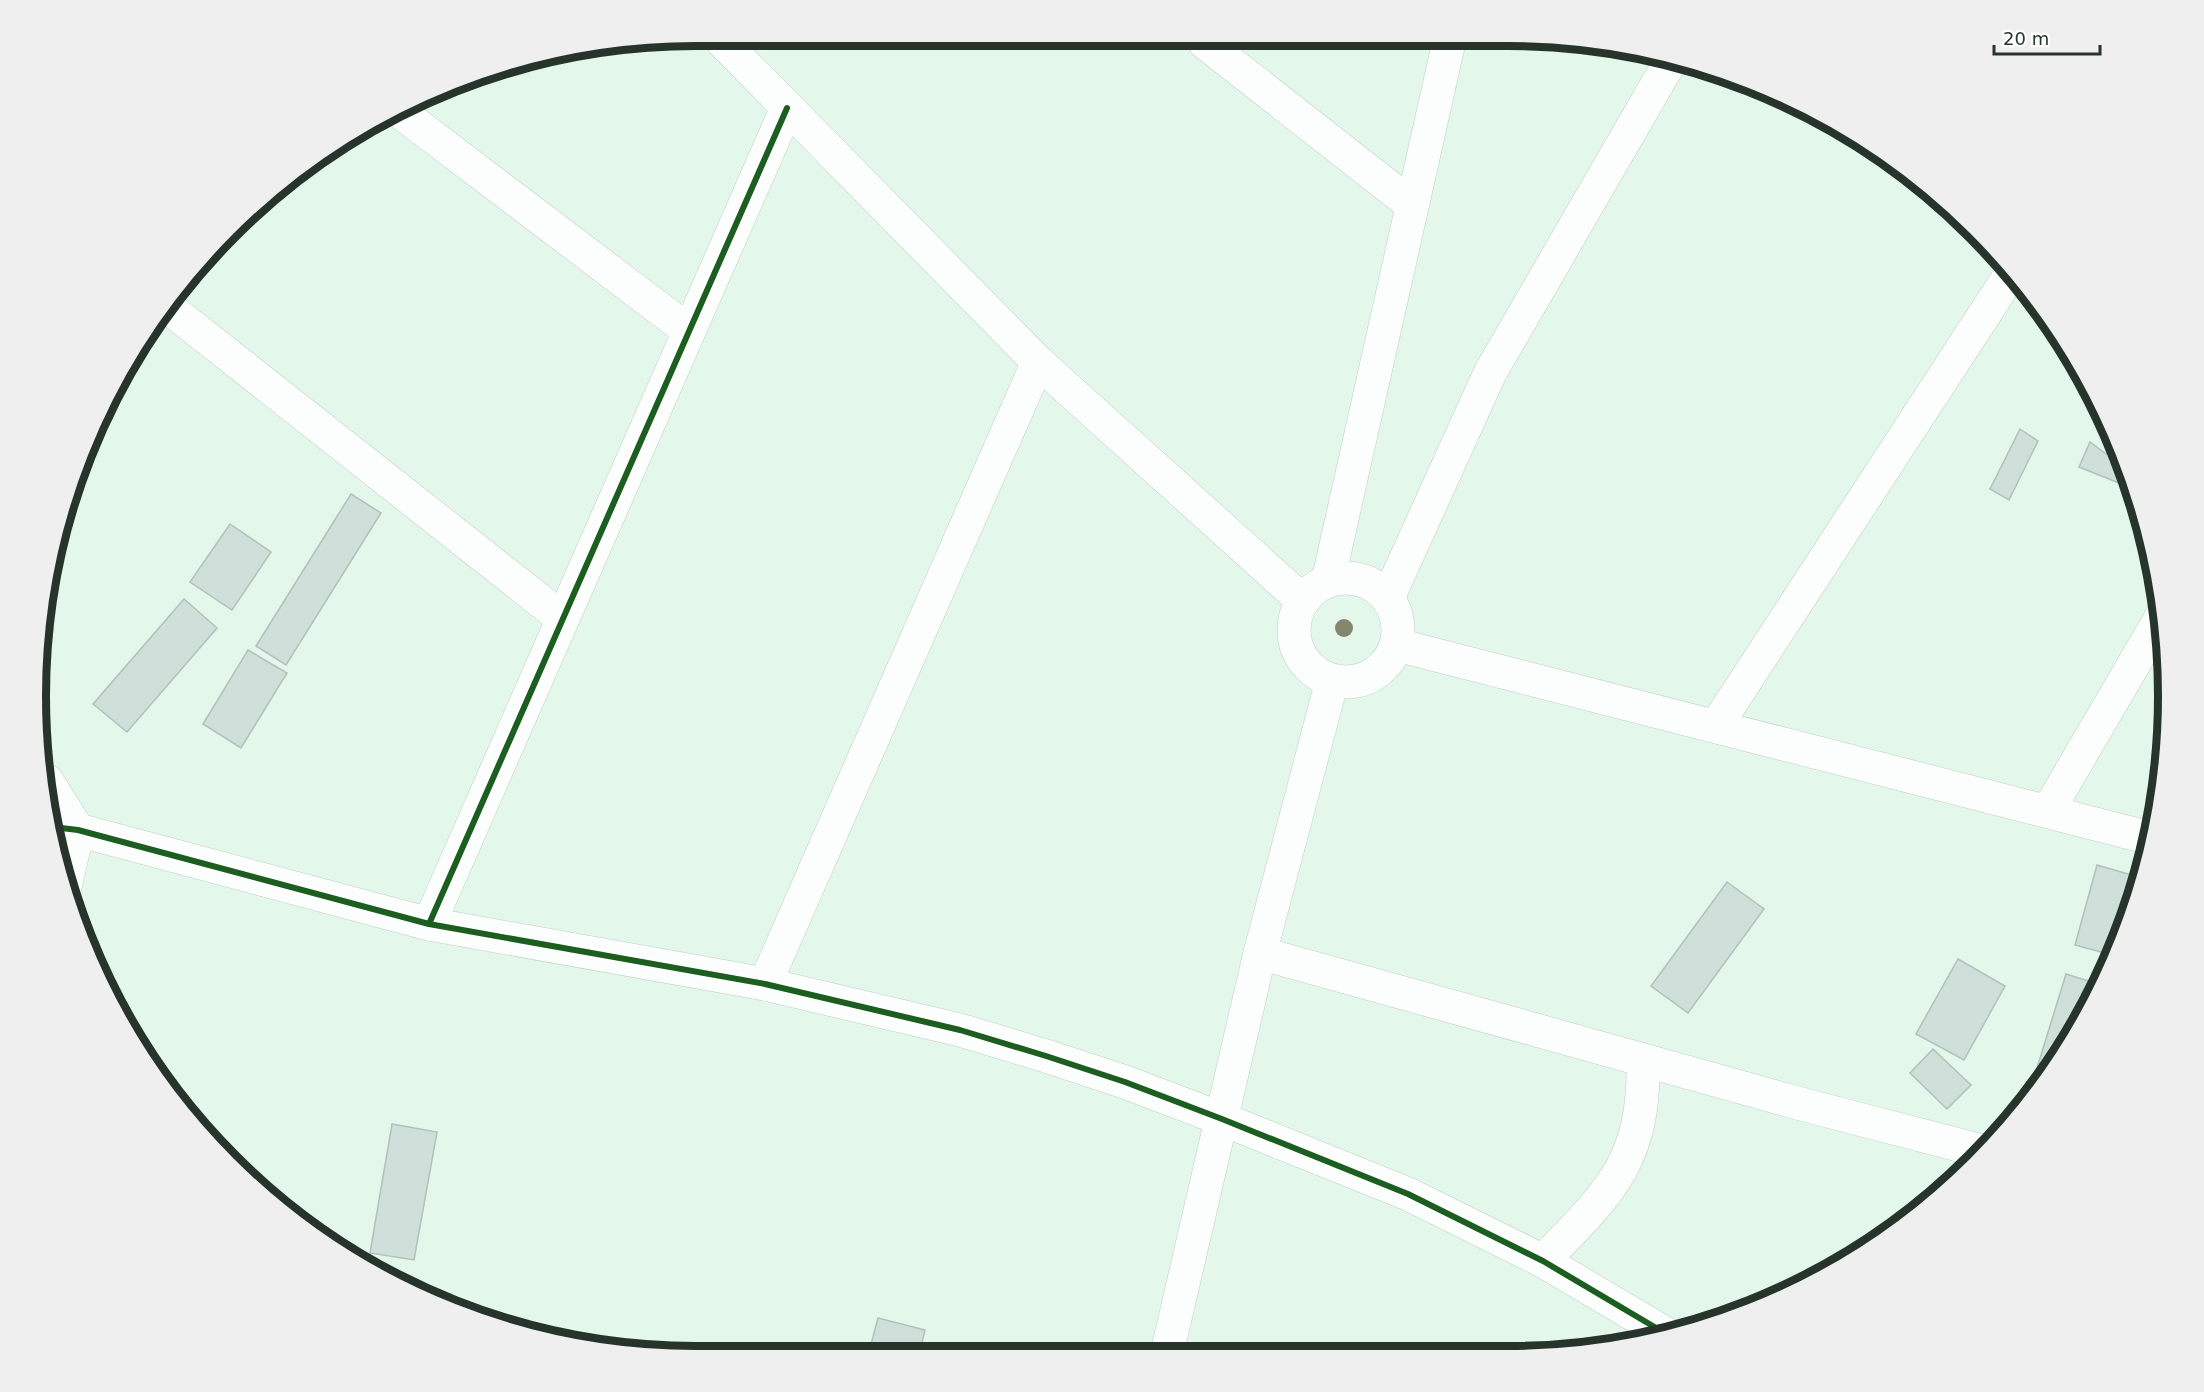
<svg xmlns="http://www.w3.org/2000/svg" width="2204" height="1392" viewBox="0 0 2204 1392" font-family="'DejaVu Sans',sans-serif">
<style>
.building{fill:#cfe0da;stroke:#b0c2bb;stroke-width:1.5}
.lines{fill:none;stroke-linecap:round;stroke-linejoin:round}
.minor-casing{stroke:#bfcfc5;stroke-width:34}
.minor{stroke:#fbfefc;stroke-width:33}
.cycleway-casing{stroke:#fff;stroke-width:10}
.cycleway{stroke:#1b5e20;stroke-width:6}
.tree{fill:#84866d}
.rim{fill:none;stroke:#26342b;stroke-width:8}
</style>
<rect width="100%" height="100%" fill="#e3f7ea"/>
<g class="building">
<path d="M2020 429 2038 441 2009 500 1990 489Z"/>
<path d="M2114 441 2132 482 2129 487 2079 467 2090 442 2106 454Z"/>
<path d="M351 494 381 513 286 665 256 646Z"/>
<path d="M230 524 271 552 232 610 190 582Z"/>
<path d="M184 599 217 628 127 732 93 704Z"/>
<path d="M248 650 287 673 241 748 203 724Z"/>
<path d="M2097 865 2135 876 2112 955 2075 945Z"/>
<path d="M1727 882 1764 909 1688 1013 1651 986Z"/>
<path d="M1958 959 2005 986 1964 1060 1916 1034Z"/>
<path d="M2066 974 2101 985 2033 1095 2029 1094Z"/>
<path d="M1933 1049 1971 1085 1947 1109 1910 1073Z"/>
<path d="M392 1124 437 1132 414 1260 370 1253Z"/>
<path d="M878 1318 925 1330 920 1352H869Z"/>
</g>
<g class="lines">
<defs>
<g id="minor">
<path d="M723 42 1038 362 1303 601"/>
<path d="M1204 42 1412 205"/>
<path d="M400 112 689 331"/>
<path d="M165 305 562 618"/>
<circle cx="1346" cy="630" r="52"/>
<path d="M1328 581 1449 42"/>
<path d="M1388 598 1490 373 1670 62"/>
<path d="M1397 645 2150 838"/>
<path d="M1716 726 2012 272"/>
<path d="M47 781 78 830 65 887"/>
<path d="M2048 811 2163 614"/>
<path d="M53 827 78 830 429 924 765 984 960 1030 1046 1056 1125 1082 1222 1119 1408 1194 1543 1261 1668 1335"/>
<path d="M429 924 787 108"/>
<path d="M1260 953 1801 1104 1982 1151"/>
<path d="M765 984 1038 362"/>
<path d="M1543 1261C1610 1192 1645 1162 1643 1060"/>
<path d="M1167 1353 1260 953 1332 681"/>
</g>
</defs>
<use href="#minor" class="minor-casing"/>
<use href="#minor" class="minor"/>
<defs>
<g id="cycleway">
<path d="M53 827 78 830 429 924 765 984 960 1030 1046 1056 1125 1082 1222 1119 1408 1194 1543 1261 1668 1335"/>
<path d="M429 924 787 108"/>
</g>
</defs>
<use href="#cycleway" class="cycleway-casing"/>
<use href="#cycleway" class="cycleway"/>
</g>
<circle class="tree" cx="1344" cy="628" r="9"/>
<path d="M0 0H2204V1392H0ZM696 46H1508A650 650 0 0 1 2158 696V696A650 650 0 0 1 1508 1346H696A650 650 0 0 1 46 696V696A650 650 0 0 1 696 46Z" fill="#eeefee" fill-rule="evenodd"/>
<path class="rim" d="M696 46H1508A650 650 0 0 1 2158 696V696A650 650 0 0 1 1508 1346H696A650 650 0 0 1 46 696V696A650 650 0 0 1 696 46Z"/>
<path d="M1994 45v9h106v-9" fill="none" stroke="#26342b" stroke-width="3"/>
<text x="2003" y="45" font-size="18" fill="#26342b" stroke="#ffffff" stroke-width="4.5" paint-order="stroke">20 m</text>
</svg>
